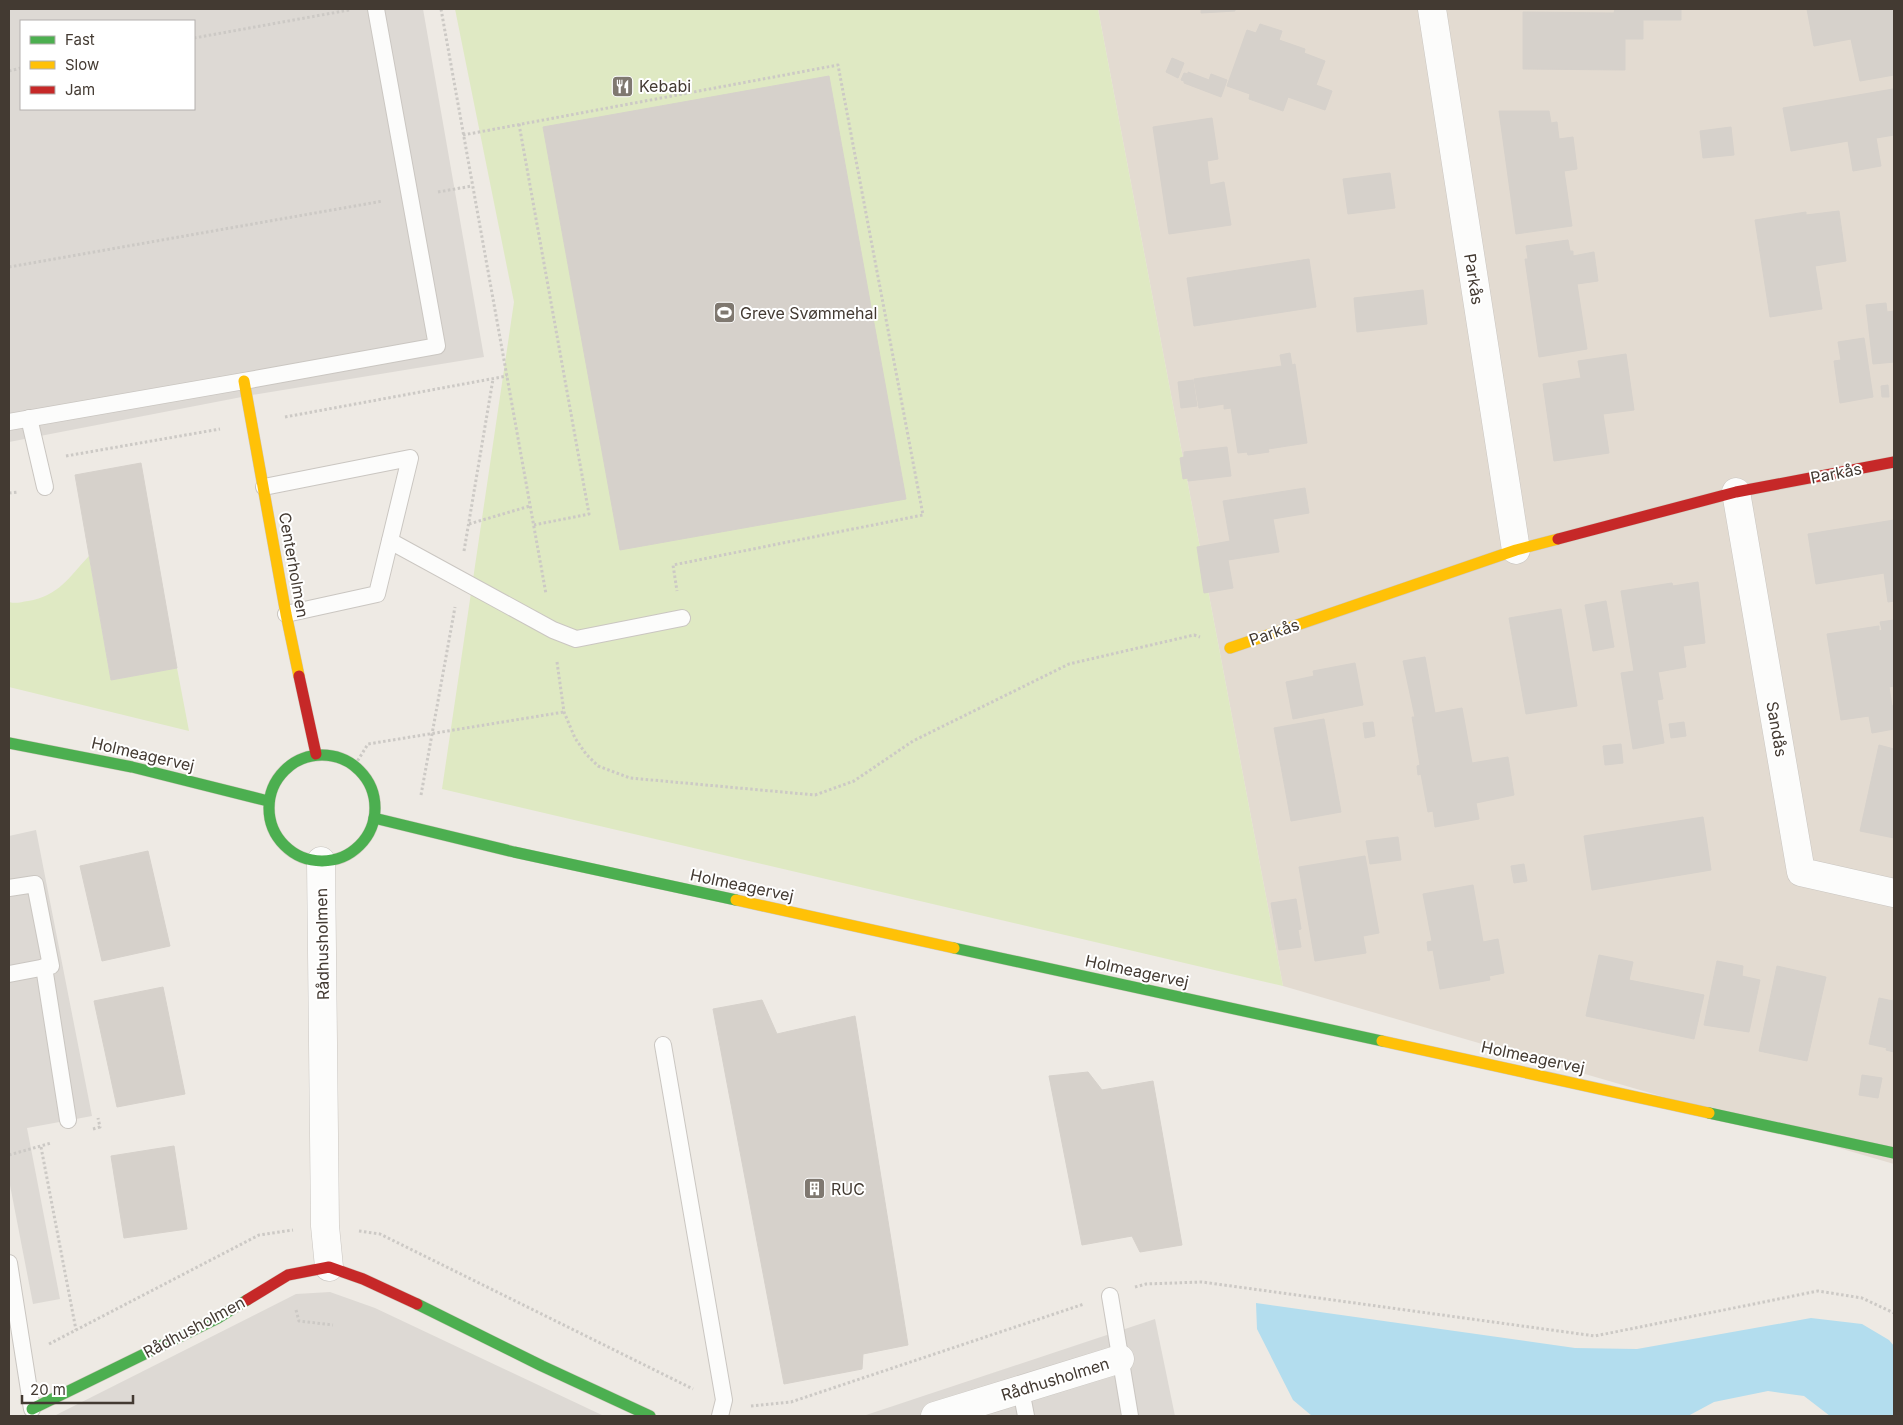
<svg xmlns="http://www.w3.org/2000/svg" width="1903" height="1425" viewBox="0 0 1903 1425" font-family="Inter,sans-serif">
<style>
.residential{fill:#e3dbd1}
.green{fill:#dfe9c3}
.parking{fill:#ddd9d4;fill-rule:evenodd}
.water{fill:#b3ddee}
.building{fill:#d6d1cb;stroke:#d6d1cb}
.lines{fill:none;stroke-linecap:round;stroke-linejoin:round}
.lane-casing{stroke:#cac6c1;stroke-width:18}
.street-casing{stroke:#cac6c1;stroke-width:29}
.fast-casing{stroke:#cfc8bd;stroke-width:12}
.slow-casing{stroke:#cfc8bd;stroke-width:12}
.jam-casing{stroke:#cfc8bd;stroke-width:12}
.path{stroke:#ccc9c5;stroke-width:3;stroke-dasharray:2.5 2.5;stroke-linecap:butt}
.lane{stroke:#fcfcfb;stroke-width:16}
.street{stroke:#fcfcfb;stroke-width:28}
.fast{stroke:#4caf50;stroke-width:11}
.slow{stroke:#ffc107;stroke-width:11}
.jam{stroke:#c62828;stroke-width:11}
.labels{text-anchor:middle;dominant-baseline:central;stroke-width:4;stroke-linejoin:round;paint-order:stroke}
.poi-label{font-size:16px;fill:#433a32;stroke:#fff;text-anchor:start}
.street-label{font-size:16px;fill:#433a32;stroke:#fff}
</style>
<rect width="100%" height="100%" fill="#eeeae4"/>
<path class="residential" d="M1098 9H1894V1164L1283 986Z"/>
<g class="green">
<path d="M455 9H1098L1283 986 442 789 514 302Z"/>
<path d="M89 556 111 680 177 668 189 731 9 687V602C16 604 21 602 28 601 59 596 69 577 89 556Z"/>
</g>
<g class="parking">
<path d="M9 9H423L484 357 252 395 9 442ZM21 21H194V109H21Z"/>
<path d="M36 830 92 1116 27 1128 60 1299 33 1304 9 1180V836Z"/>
<path d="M330 1292 375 1308 604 1416H54L296 1294Z"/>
<path d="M1155 1319 1175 1416H863Z"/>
</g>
<path class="water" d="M1256 1303 1575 1348 1637 1349 1811 1318 1862 1324 1889 1340 1894 1346V1416H1830L1804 1396 1768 1391 1714 1402 1688 1416H1312L1293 1400 1257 1329Z"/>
<g class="building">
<path d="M1201 9H1235V11L1201 13Z"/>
<path d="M1615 9H1681V20H1643V39H1625V70L1523 69V12L1614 13Z"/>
<path d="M1807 9H1894V75L1860 81 1851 39 1814 46Z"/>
<path d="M1260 24 1282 31 1279 40 1305 49 1304 53 1325 61 1316 85 1332 91 1325 110 1288 97 1283 111 1249 99 1250 94 1227 86 1247 30 1256 33Z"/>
<path d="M1172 58 1184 63 1178 78 1166 72Z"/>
<path d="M1188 72 1209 80 1211 74 1227 80 1221 97 1184 83V81L1181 80 1184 73 1188 74Z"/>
<path d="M829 76 906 499 620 550 543 127Z"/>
<path d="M1893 89 1894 135 1876 138 1881 166 1853 171 1848 141 1791 151 1783 108Z"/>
<path d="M1499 111H1549L1551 123 1557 122 1559 139 1573 137 1577 169 1564 171 1572 226 1516 234Z"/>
<path d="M1212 118 1218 159 1207 161 1210 185 1224 182 1231 225 1169 234 1153 127Z"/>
<path d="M1731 127 1734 155 1703 158 1700 131Z"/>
<path d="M1390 173 1395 208 1348 214 1343 179Z"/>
<path d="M1839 211 1846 261 1815 266 1822 309 1770 317 1755 220 1806 212V215Z"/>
<path d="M1568 240 1570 251H1573V256L1594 252 1598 281 1577 284 1587 349 1539 357 1525 259H1528L1526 246Z"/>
<path d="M1309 259 1316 307 1194 326 1187 278Z"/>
<path d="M1423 290 1427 324 1357 332 1354 298Z"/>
<path d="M1886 303 1887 312 1894 311V362L1873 364 1866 305Z"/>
<path d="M1864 338 1873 397 1840 403 1834 361 1841 360 1838 342Z"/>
<path d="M1290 353 1292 365 1295 364 1307 443 1268 449 1269 452 1248 455 1247 452 1238 453 1231 408 1224 409V404L1199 408 1194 379 1282 366 1280 355Z"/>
<path d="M1626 354 1634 410 1603 414 1609 453 1554 461 1543 384 1581 378 1578 361Z"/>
<path d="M1193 380 1197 406 1181 408 1178 382Z"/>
<path d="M1888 385 1889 397H1882L1881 386Z"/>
<path d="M1227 447 1231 476 1188 481V478L1183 479 1180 458 1184 457V452Z"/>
<path d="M141 463 177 668 111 680 75 475Z"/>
<path d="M1305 488 1309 513 1273 519 1279 552 1228 560 1233 588 1204 593 1197 547 1230 541 1223 501Z"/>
<path d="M1894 520V601L1888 602 1884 573 1816 584 1808 534Z"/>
<path d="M1698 582 1705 643 1683 646 1686 667 1658 672 1663 699 1657 700 1664 743 1633 749 1621 673 1634 671 1621 591 1672 583 1673 586Z"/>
<path d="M1606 601 1614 647 1593 651 1585 605Z"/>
<path d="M1561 609 1577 706 1526 714 1509 618Z"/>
<path d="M1894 620V686L1889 687 1892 706 1894 705V729L1872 733 1869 716 1841 720 1827 634 1879 626V631L1882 630 1880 622Z"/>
<path d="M1425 657 1435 713 1462 708 1472 763 1508 757 1514 795 1476 803 1479 819 1435 827 1433 811 1428 812 1421 774 1418 775 1417 766 1420 765 1412 717H1415L1403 661Z"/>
<path d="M1355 663 1363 705 1293 719 1286 682 1314 676 1313 671Z"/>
<path d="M1324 719 1341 812 1291 821 1274 728Z"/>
<path d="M1373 722 1375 736 1365 738 1363 723Z"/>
<path d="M1684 722 1686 736 1671 738 1669 724Z"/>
<path d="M1621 744 1623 763 1605 765 1603 746Z"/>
<path d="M1879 745 1894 749V838L1860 831Z"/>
<path d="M1703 817 1711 870 1592 890 1584 836Z"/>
<path d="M1398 837 1401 860 1370 864 1366 841Z"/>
<path d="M148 851 170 946 102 961 80 866Z"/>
<path d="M1365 856 1379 933 1363 936 1366 953 1315 961 1299 867Z"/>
<path d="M1524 864 1527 881 1514 883 1511 866Z"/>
<path d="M1473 885 1483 942 1498 939 1504 973 1489 976 1490 980 1440 989 1433 950 1428 951 1427 942 1432 941 1423 894Z"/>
<path d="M1296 899 1301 929 1298 930 1301 947 1279 950 1271 903Z"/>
<path d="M1599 955 1633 962 1629 980 1704 995 1694 1039 1586 1016Z"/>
<path d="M1717 961 1743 966 1742 976 1760 980 1749 1032 1704 1025Z"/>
<path d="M1777 966 1826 977 1807 1061 1759 1051Z"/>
<path d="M163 987 185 1094 117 1107 94 1001Z"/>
<path d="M1894 996V1052L1886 1050 1887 1048 1869 1044 1879 998 1893 1001Z"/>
<path d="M762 1000 777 1034 855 1016 908 1345 863 1354 862 1369 784 1384 713 1009Z"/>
<path d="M1088 1072 1102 1090 1153 1081 1182 1245 1140 1252 1132 1236 1082 1245 1049 1076Z"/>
<path d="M1862 1075 1882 1078 1878 1098 1859 1095Z"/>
<path d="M174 1146 187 1229 124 1238 111 1156Z"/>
</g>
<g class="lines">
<defs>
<g id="lane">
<path d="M29 418 45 487"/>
<path d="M9 422 244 381 437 346 376 9"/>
<path d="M264 487 410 458 377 594 286 614"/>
<path d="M390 541 553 630 576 639 682 618"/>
<path d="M9 888 35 884 51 966 9 974"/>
<path d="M44 967 68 1120"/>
<path d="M663 1045 724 1400 720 1416"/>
<path d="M9 1263 32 1409"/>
<path d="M1110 1296 1130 1416"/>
<path d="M1021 1390 1026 1416"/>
</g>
<g id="street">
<path d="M1432 9 1516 550"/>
<path d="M1736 492 1801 872 1894 893"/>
<path d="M321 861 325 1226 329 1267"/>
<path d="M935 1416 1120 1359"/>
</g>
<g id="fast">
<path d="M9 743 132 767 268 801"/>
<circle cx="322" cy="808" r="53"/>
<path d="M374 818 514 852 736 900"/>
<path d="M954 948 1382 1041"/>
<path d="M1709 1113 1894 1153"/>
<path d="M417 1304 542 1366 650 1416"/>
<path d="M32 1409 218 1318 247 1300"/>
</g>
<g id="slow">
<path d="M244 381 286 614 299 676"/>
<path d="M1230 648 1516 550 1558 539"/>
<path d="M736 900 954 948"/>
<path d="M1382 1041 1709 1113"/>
</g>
<g id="jam">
<path d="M1558 539 1736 492 1894 462"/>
<path d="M299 676 316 754"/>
<path d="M247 1300 288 1275 329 1267 363 1279 417 1304"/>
</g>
</defs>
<use href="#lane" class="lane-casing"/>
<use href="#street" class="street-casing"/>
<use href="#fast" class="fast-casing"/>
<use href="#slow" class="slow-casing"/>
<use href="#jam" class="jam-casing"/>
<g class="path">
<path d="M441 9 546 594"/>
<path d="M194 38 349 10"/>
<path d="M9 71 21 68"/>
<path d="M519 124 589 514 534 525"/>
<path d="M463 135 838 65 923 515 673 565 677 591"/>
<path d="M438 192 472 186"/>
<path d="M9 267 383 201"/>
<path d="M285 417 507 376"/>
<path d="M66 456 220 429"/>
<path d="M9 493 18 492"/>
<path d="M469 524 530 506"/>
<path d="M464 551 493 379"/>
<path d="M557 662 564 712 575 738 586 754 598 766 630 778 815 795 854 781 913 741 1069 664 1194 635 1200 637"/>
<path d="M355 765 368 744 564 712"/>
<path d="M421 795 455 607"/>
<path d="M93 1129 100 1127 98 1118"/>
<path d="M41 1147 76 1330"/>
<path d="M9 1155 51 1143"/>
<path d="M359 1231 380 1234 693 1389"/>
<path d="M1135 1287 1146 1284 1202 1282 1595 1336 1818 1291 1862 1298 1894 1313"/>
<path d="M296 1310 299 1321 333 1325"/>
<path d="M49 1344 259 1235 293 1230"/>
<path d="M751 1406 791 1402 1084 1304"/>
</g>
<use href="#lane" class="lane"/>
<use href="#street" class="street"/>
<use href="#fast" class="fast"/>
<use href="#slow" class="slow"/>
<use href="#jam" class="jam"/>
</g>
<defs>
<symbol id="restaurant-square" viewBox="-11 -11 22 22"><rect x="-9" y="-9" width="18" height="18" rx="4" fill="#7f7870" stroke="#fff"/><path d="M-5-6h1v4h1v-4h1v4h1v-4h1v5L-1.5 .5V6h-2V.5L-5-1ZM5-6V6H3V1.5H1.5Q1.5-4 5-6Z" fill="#fff"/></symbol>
<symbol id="stadium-square" viewBox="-11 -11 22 22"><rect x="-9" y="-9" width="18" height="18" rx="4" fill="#7f7870" stroke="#fff"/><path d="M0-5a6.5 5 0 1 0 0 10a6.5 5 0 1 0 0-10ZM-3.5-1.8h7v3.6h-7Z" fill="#fff"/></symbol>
<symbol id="building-square" viewBox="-11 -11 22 22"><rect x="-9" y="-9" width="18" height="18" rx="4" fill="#7f7870" stroke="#fff"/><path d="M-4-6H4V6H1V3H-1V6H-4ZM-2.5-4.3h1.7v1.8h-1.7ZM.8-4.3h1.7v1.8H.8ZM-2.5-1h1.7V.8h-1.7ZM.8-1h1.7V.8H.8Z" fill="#fff"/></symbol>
</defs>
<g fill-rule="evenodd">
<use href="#restaurant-square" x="610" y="74" width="25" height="25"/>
<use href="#stadium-square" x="712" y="300" width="25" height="25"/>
<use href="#building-square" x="802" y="1176" width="25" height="25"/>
</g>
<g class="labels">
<g class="poi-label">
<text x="639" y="86">Kebabi</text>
<text x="740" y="313">Greve Svømmehal</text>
<text x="831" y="1189">RUC</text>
</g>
<g class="street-label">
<text transform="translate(1474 279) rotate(81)">Parkås</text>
<text transform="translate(1836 473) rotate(-11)">Parkås</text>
<text transform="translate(294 565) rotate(80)">Centerholmen</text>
<text transform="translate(1274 632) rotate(-19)">Parkås</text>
<text transform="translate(1777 729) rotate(80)">Sandås</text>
<text transform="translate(143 754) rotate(13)">Holmeagervej</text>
<text transform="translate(742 885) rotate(12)">Holmeagervej</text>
<text transform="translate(322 944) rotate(-91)">Rådhusholmen</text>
<text transform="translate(1137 971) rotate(12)">Holmeagervej</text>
<text transform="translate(1533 1057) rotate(12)">Holmeagervej</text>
<text transform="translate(194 1327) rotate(-28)">Rådhusholmen</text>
<text transform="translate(1055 1379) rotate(-17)">Rådhusholmen</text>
</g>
</g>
<rect width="1903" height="1425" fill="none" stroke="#433a32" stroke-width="20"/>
<rect x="20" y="20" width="175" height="90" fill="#ffffff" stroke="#b4b0ad"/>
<rect x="30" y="36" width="25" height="8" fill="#4caf50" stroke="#b4b0ad"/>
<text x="65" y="45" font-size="15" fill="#433a32">Fast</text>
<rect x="30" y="61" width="25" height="8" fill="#ffc107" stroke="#b4b0ad"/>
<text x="65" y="70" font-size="15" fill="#433a32">Slow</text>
<rect x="30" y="86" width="25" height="8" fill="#c62828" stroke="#b4b0ad"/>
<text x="65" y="95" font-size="15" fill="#433a32">Jam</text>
<path d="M22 1395v8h111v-8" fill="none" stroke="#433a32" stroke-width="2.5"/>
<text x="30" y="1395" font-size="15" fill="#433a32" stroke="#ffffff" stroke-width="4" paint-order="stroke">20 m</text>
</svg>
